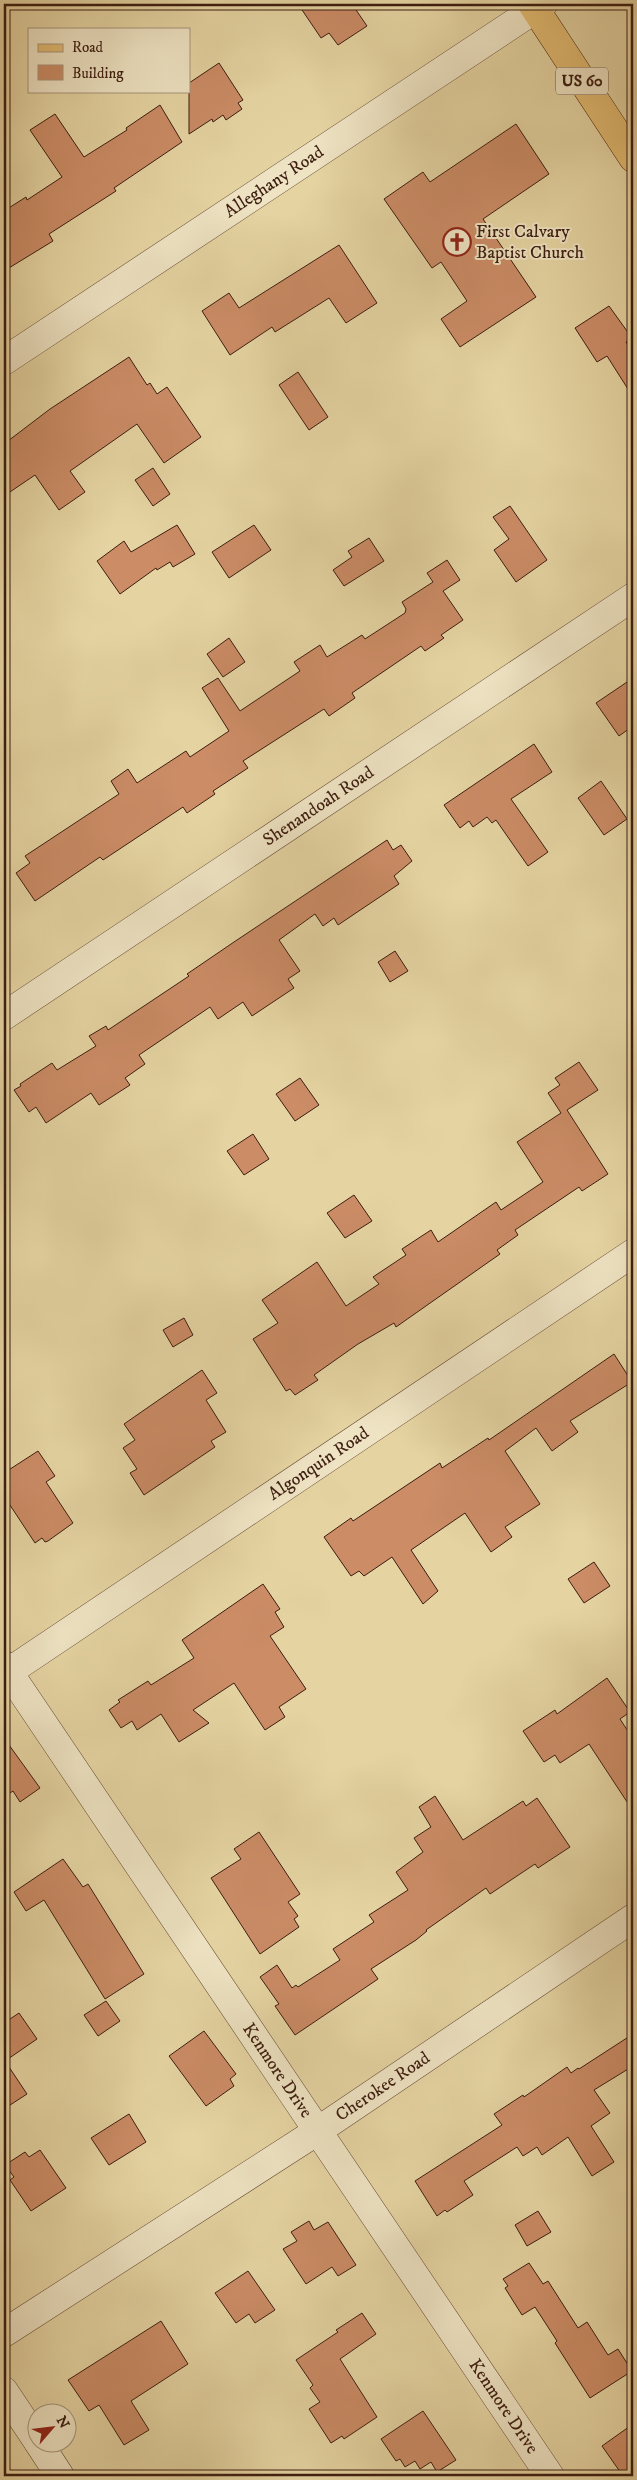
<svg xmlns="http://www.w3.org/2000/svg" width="637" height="2480" viewBox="0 0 637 2480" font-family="'IM FELL DW Pica',serif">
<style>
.building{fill:#cb8c66;stroke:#3d1d10}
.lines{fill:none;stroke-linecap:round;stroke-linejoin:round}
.street-casing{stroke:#674b34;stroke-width:29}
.primary-casing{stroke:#3d1d10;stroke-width:29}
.street{stroke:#eee3c3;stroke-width:28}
.primary{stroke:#e2ba71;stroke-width:28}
.labels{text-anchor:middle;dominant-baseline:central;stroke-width:4;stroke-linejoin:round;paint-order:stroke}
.shield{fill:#eee3c3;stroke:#725846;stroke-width:1}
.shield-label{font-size:16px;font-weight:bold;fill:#3d1d10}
.street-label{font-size:18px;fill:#3d1d10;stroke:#eee3c3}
.poi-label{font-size:18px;fill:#3d1d10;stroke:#eee3c3;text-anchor:start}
</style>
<rect width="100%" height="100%" fill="#e5d4a2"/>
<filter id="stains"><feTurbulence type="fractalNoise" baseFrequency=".004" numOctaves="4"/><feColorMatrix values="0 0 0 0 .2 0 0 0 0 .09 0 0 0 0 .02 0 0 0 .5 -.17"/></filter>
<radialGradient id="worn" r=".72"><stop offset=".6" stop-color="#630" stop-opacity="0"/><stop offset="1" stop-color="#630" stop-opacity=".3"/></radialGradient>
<g class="building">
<path d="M298 4H352L367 26 338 45 329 33 321 38Z"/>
<path d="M219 63 243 100 238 103 242 109 226 120 223 115 213 122 212 119 189 134V83Z"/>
<path d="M160 105 182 142 114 188 116 191 49 234 53 241 4 271V211L26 197 27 200 62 177 30 130 55 114 84 157 127 130 126 128Z"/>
<path d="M516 124 549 174 483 219 536 297 460 347 441 319 467 301 441 262 432 268 384 199 423 172 430 182Z"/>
<path d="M339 245 377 303 346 323 329 298 275 332 272 327 230 355 202 311 229 293 239 308Z"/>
<path d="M609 306 632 338 626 342 633 353V397L607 356 597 362 575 328Z"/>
<path d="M129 357 147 385 150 383 157 394 167 387 201 437 164 463 137 424 70 471 85 492 59 510 35 475 4 496V444L50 409Z"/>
<path d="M298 372 328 417 309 430 279 385Z"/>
<path d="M153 468 170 494 153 506 135 480Z"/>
<path d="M510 506 547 560 516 582 494 550 509 539 493 517Z"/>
<path d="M177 525 195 554 173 567 170 562 157 570 156 568 120 594 97 561 124 541 131 552Z"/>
<path d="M254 525 271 550 229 578 212 552Z"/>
<path d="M369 538 384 561 344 586 333 570 352 557 348 551Z"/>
<path d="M447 560 460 580 443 591 463 620 441 635 444 638 425 651 421 646 352 693 355 698 329 716 324 709 243 761 248 768 213 791 215 794 187 813 183 807 103 860 100 857 35 901 16 873 30 863 25 856 119 794 111 781 128 769 137 783 186 751 190 757 229 731 202 688 218 678 240 711 300 671 294 662 320 645 327 657 362 635 365 639 405 613 406 609 402 602 433 582 427 573Z"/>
<path d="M229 638 245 662 223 677 207 654Z"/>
<path d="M633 678V726L619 736 596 703Z"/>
<path d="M534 744 552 772 511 799 548 852 528 866 496 820 492 823 487 817 473 827 469 821 460 828 444 805Z"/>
<path d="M601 781 627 819 604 835 578 798Z"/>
<path d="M387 840 393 850 401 845 412 861 394 876 399 884 338 925 334 918 323 926 315 914 279 940 300 971 288 979 294 988 252 1016 243 1002 218 1019 210 1007 139 1055 145 1064 125 1078 130 1085 99 1105 91 1093 46 1123 36 1107 29 1112 14 1090 21 1086 20 1084 52 1063 57 1070 96 1046 89 1036 106 1026 108 1030 189 976 187 974 234 942Z"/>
<path d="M395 951 408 971 390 982 378 962Z"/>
<path d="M579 1062 598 1090 567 1110 608 1174 582 1191 579 1187 515 1230 518 1235 497 1250 500 1254 396 1327 394 1323 358 1344 314 1375 318 1380 295 1395 290 1389 286 1391 253 1339 278 1323 262 1300 317 1262 346 1306 379 1284 373 1277 406 1255 402 1249 431 1230 438 1242 496 1202 501 1210 543 1182 517 1142 561 1113 548 1093 560 1085 555 1078Z"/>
<path d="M300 1078 319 1105 295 1121 276 1094Z"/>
<path d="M253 1134 269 1159 244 1175 227 1151Z"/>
<path d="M354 1195 372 1221 345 1238 327 1213Z"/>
<path d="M184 1318 193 1335 173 1347 163 1330Z"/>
<path d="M614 1354 632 1382 570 1421 578 1432 552 1451 536 1428 505 1451 540 1504 505 1527 512 1537 491 1552 465 1513 411 1550 438 1591 423 1604 392 1557 364 1576 359 1571 351 1576 324 1537 351 1518 353 1521 440 1463 442 1468 488 1438 489 1440Z"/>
<path d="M202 1370 217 1393 206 1400 226 1432 211 1441 215 1447 144 1495 130 1473 137 1469 123 1448 135 1440 124 1424Z"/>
<path d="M38 1451 55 1476 46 1482 73 1523 48 1541 45 1542 42 1538 35 1543 4 1496V1473Z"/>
<path d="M594 1562 610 1586 584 1603 568 1579Z"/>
<path d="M263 1584 280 1609 275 1612 284 1627 270 1636 306 1689 279 1707 285 1717 265 1730 234 1683 193 1710 209 1723 179 1742 161 1714 137 1730 132 1721 121 1728 109 1710 120 1702 118 1700 148 1681 151 1685 194 1658 182 1640Z"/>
<path d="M607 1678 630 1712 620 1719 633 1739V1811L589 1744 560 1763 555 1755 544 1762 523 1731 555 1710 557 1714Z"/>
<path d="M4 1738 40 1788 20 1802 13 1791 4 1797Z"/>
<path d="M435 1796 463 1840 523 1801 526 1806 537 1798 570 1847 538 1868 535 1864 490 1894 486 1888 426 1930 427 1931 416 1940 371 1969 378 1979 295 2035 275 2006 279 2004 260 1977 277 1965 292 1988 296 1985 298 1987 340 1960 333 1949 374 1922 369 1915 408 1890 396 1872 423 1852 414 1838 431 1827 419 1807Z"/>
<path d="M259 1832 300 1894 288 1902 298 1916 294 1919 299 1927 260 1954 211 1878 241 1859 234 1849Z"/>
<path d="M63 1859 83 1887 88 1884 144 1974 105 1999 44 1900 26 1911 14 1892Z"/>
<path d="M106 2001 120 2021 98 2036 84 2015Z"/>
<path d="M19 2013 37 2039 5 2061 27 2094 4 2109V2023Z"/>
<path d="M204 2031 236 2074 230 2079 234 2086 206 2106 169 2056Z"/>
<path d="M633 2034V2066L594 2090 610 2113 591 2126 614 2162 592 2176 568 2137 542 2155 537 2147 523 2156 517 2147 464 2181 473 2195 447 2212 445 2210 437 2216 415 2181 502 2125 494 2114 523 2095 524 2097 567 2067 571 2073 578 2068 579 2069Z"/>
<path d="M129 2114 146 2142 109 2165 91 2138Z"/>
<path d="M40 2150 66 2188 31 2211 10 2180 14 2177 5 2165 25 2152 29 2157Z"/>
<path d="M538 2211 551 2232 527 2246 515 2225Z"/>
<path d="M309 2221 314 2230 328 2222 356 2265 338 2276 332 2267 306 2284 283 2249 297 2241 291 2232Z"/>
<path d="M529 2263 543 2284 548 2281 578 2328 587 2322 608 2355 618 2349 632 2371 590 2398 555 2343 557 2341 535 2307 522 2315 505 2288 508 2286 503 2279Z"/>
<path d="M248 2271 275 2310 255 2323 249 2314 236 2323 215 2293Z"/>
<path d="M362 2313 376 2334 340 2359 377 2417 344 2439 342 2436 331 2443 309 2409 320 2402 310 2388 313 2385 296 2360 338 2332 336 2330Z"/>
<path d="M161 2321 188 2364 131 2401 149 2430 124 2445 99 2405 89 2411 68 2380Z"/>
<path d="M423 2411 456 2460 437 2472 431 2462 420 2469 415 2461 405 2467 400 2459 396 2461 381 2439Z"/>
<path d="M633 2424V2476H623L602 2446Z"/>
</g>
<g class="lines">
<defs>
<g id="street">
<path id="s1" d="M4 361 543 4"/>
<path id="s2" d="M4 1016 633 597"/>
<path id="s3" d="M4 1665 550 2476"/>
<path id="s4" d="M4 1675 633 1253"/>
<path id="s5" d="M4 2333 316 2132 633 1918"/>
<path d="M4 2391 38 2442"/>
<path d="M38 2442 60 2476"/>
</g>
<path id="primary" d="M532 4 633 158"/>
</defs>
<use href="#street" class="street-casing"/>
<use href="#primary" class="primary-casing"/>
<use href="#street" class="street"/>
<use href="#primary" class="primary"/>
</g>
<defs>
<symbol id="church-ring" viewBox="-11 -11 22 22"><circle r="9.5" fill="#eee3c3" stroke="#8f2418" stroke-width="1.5"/><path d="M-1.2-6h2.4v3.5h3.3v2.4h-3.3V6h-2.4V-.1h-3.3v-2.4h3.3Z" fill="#8f2418"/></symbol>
</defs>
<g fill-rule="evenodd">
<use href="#church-ring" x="441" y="226" width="32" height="32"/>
</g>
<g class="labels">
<rect class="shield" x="556" y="67.5" width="52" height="27" rx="4"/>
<g class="shield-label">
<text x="582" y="81">US 60</text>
</g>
<g class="street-label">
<text stroke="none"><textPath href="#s1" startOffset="324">Alleghany Road</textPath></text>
<text stroke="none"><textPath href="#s2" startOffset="378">Shenandoah Road</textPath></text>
<text stroke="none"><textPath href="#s4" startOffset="379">Algonquin Road</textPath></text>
<text stroke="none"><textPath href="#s3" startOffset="489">Kenmore Drive</textPath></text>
<text stroke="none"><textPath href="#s5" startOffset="452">Cherokee Road</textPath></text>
<text stroke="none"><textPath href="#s3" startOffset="894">Kenmore Drive</textPath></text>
</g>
<g class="poi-label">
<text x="476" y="232">First Calvary<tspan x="476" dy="21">Baptist Church</tspan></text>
</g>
</g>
<rect width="637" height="2480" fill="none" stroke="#e5d4a2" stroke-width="20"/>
<rect x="5" y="5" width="627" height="2470" fill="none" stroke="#3d1d10" stroke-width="2.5"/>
<rect x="10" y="10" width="617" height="2460" fill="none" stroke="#3d1d10"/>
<rect x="28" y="28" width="162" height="65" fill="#eee3c3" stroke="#a7947b"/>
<rect x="38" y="44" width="25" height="8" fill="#e2ba71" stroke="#a7947b"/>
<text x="72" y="52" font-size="15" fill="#3d1d10">Road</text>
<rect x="38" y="65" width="25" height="15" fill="#cb8c66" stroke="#a7947b"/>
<text x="72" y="78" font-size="15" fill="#3d1d10">Building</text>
<g transform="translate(52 2428) rotate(62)"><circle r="24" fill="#eee3c3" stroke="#a7947b"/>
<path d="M0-4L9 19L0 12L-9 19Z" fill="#8f2418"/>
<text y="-8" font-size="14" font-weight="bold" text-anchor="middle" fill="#3d1d10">N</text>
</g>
<rect width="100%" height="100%" filter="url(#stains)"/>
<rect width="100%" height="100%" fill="url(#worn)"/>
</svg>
